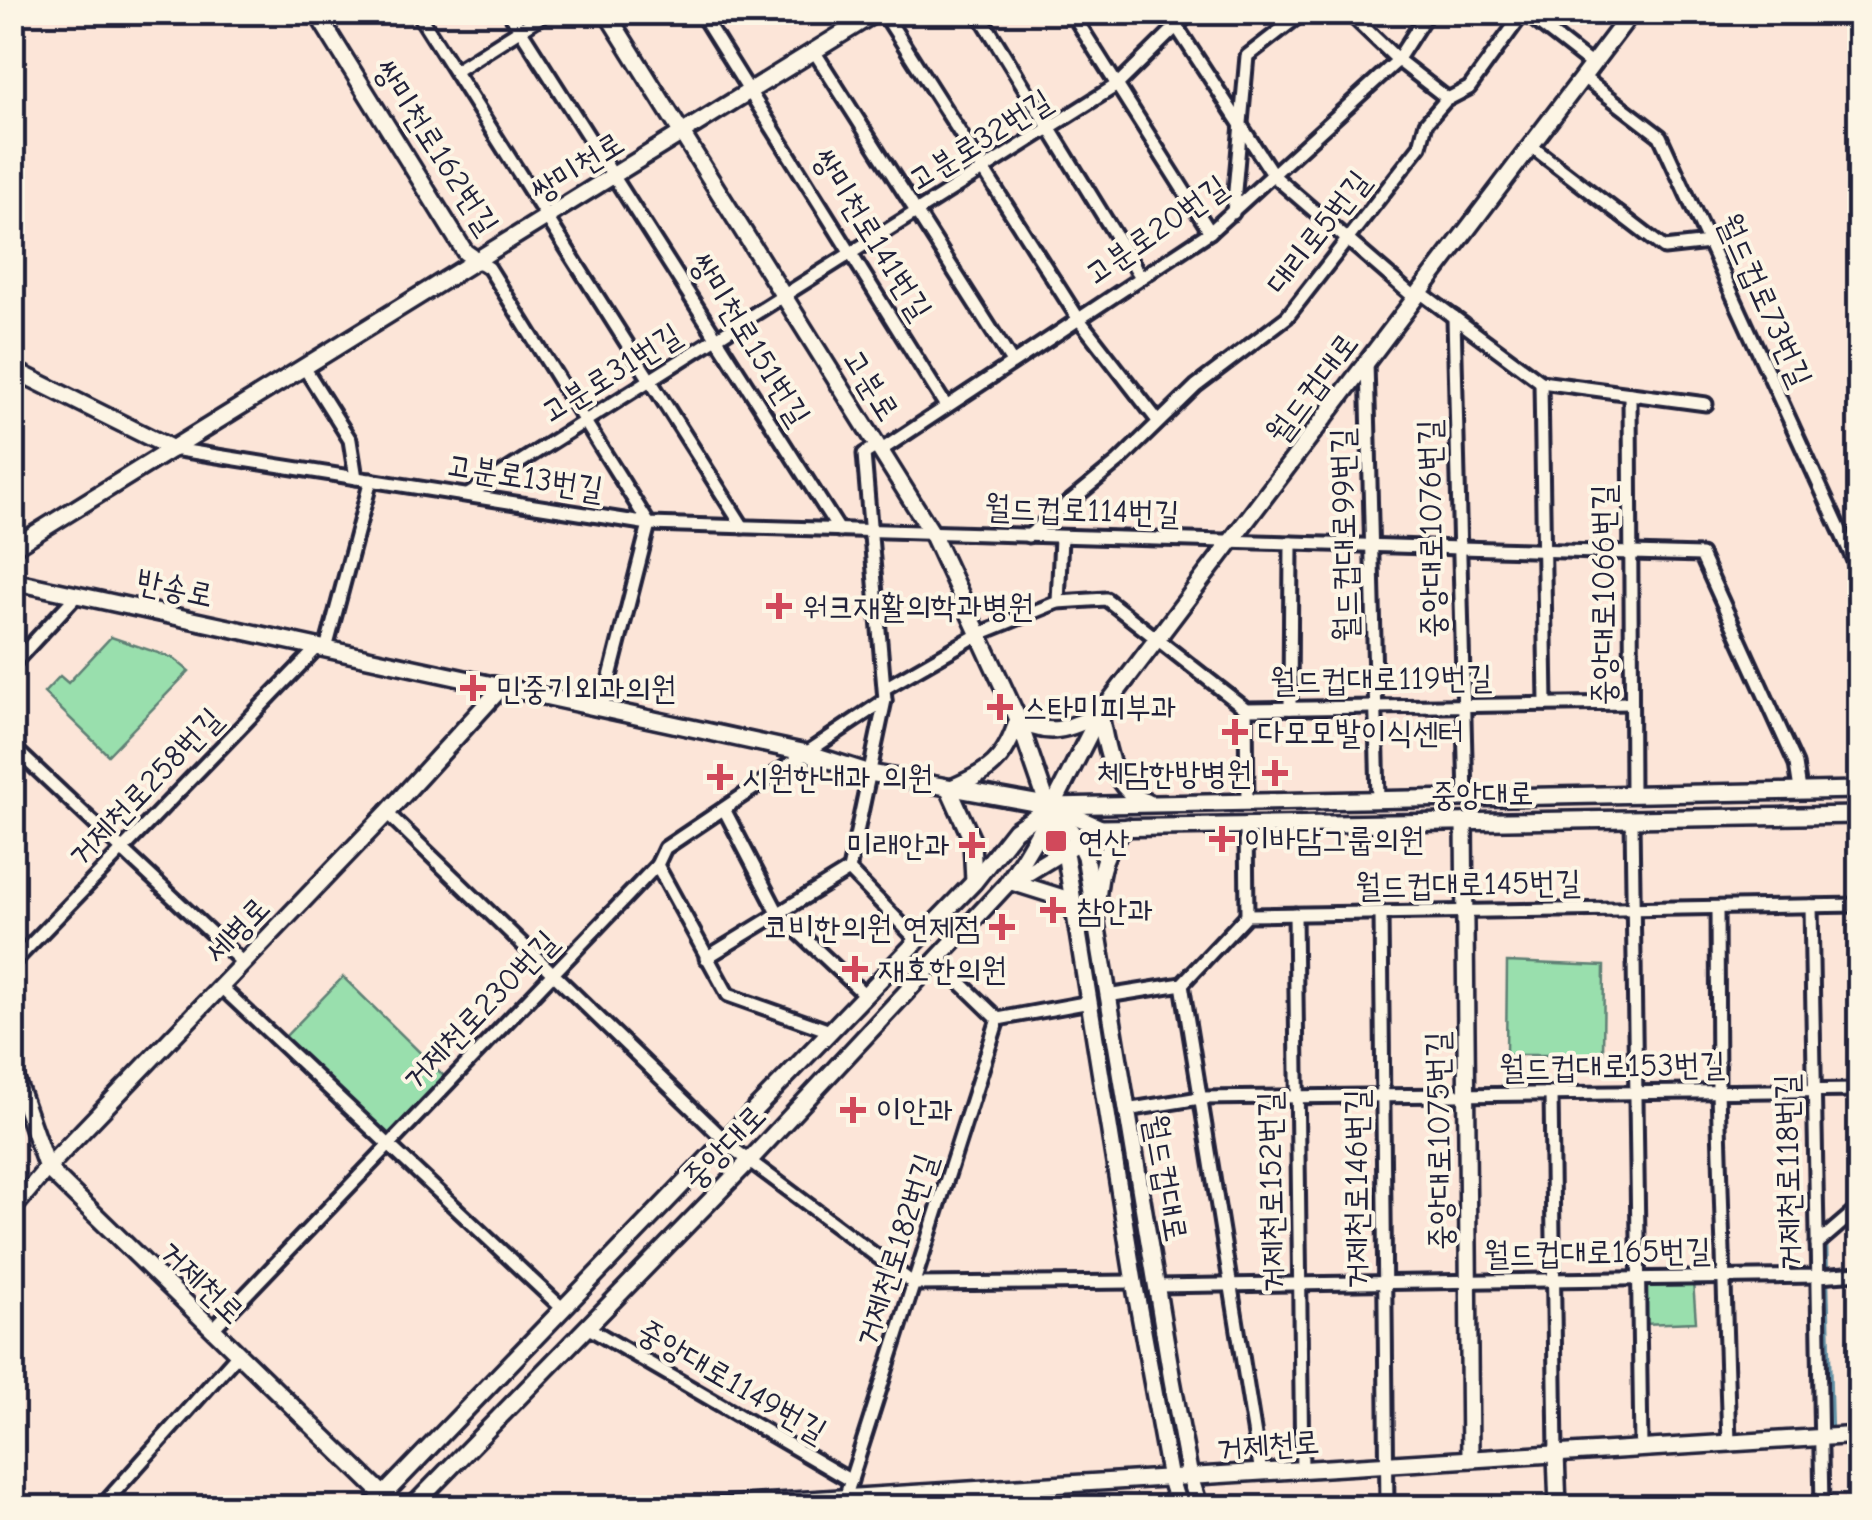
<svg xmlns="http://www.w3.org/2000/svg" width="1872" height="1520" viewBox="0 0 1872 1520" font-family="'Comic Neue','Poor Story',sans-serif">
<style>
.green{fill:#99dfad;stroke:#5e8074;stroke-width:2.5}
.water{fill:#8ad8ea;stroke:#608fa4;stroke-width:2.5}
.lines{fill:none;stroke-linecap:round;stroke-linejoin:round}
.street-casing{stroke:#22223b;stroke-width:19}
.secondary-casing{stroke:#22223b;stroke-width:22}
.street{stroke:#fcf5e5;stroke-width:11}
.secondary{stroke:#fcf5e5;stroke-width:15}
.poi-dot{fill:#d1495b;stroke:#fcf5e5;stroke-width:4}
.labels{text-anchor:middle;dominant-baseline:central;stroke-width:8;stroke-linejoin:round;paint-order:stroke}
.street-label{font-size:32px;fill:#22223b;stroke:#fcf5e5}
.poi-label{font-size:32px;fill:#22223b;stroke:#fcf5e5;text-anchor:start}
</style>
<rect width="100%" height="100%" fill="#fce5d8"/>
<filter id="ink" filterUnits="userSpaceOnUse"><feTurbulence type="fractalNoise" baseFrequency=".01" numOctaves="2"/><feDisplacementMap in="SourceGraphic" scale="20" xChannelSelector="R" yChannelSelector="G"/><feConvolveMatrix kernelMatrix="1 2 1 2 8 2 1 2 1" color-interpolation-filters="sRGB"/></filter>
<g filter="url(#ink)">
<g class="green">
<path d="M111 637 173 658 189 671 108 755 44 693 60 676 68 683Z"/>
<path d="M1507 962 1604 966 1603 1055H1506Z"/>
<path d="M343 977 444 1076 386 1138 283 1039Z"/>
<path d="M1693 1282 1696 1322 1642 1324V1283Z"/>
</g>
<path class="water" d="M1859 1201V1212L1827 1242 1832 1435 1818 1434 1814 1245Z"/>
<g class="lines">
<defs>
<g id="street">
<path d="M417 12 743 527"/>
<path d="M509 12 839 530"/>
<path d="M700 12 946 406"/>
<path d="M883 12 1078 318 1158 421"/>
<path d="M978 12 1141 277"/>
<path d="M1071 12 1210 232"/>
<path d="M1167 12 1274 176 1415 298"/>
<path d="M1348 12 1398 60 1448 99"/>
<path d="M1524 12 1592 65"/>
<path d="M814 51 1012 362"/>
<path d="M455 71 548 12"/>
<path d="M1583 77 1660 136 1860 574"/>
<path d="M1531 146 1664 248 1709 243"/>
<path d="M1233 213 1247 56 1304 12"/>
<path d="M478 261 489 268 649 524"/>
<path d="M1420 292 1541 382 1706 404"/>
<path d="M1454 317 1466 799"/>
<path d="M1367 362 1378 800"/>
<path d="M304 367 350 440 356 478"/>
<path d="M1541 382 1546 704"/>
<path d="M1630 394 1632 795"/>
<path d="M173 449 649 524 1701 555 1796 764 1800 790"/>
<path d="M880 451 1210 232 1396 62 1428 12"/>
<path d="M468 495 1117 85 1191 12"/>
<path d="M1028 536 1118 462 1196 386 1287 317 1420 146 1426 123 1446 100 1469 88 1524 12"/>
<path d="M1058 602 1061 538"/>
<path d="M326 649 371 480"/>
<path d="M12 665 77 595"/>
<path d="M885 688 979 634 1058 602 1106 599 1246 709 1631 703"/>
<path d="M602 708 649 524"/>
<path d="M1290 708 1291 543"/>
<path d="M1246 709 1247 803"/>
<path d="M12 746 243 963"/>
<path d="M724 809 778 913 865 995"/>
<path d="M387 813 735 1150 914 1284 1134 1282"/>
<path d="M1632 820 1641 1448"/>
<path d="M1246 825 1247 915"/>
<path d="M657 865 728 995 830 1031"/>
<path d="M849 870 885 700 864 454 877 446"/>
<path d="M849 870 917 940"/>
<path d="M1811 906 1822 1508"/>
<path d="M1717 908 1718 1092 1729 1443"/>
<path d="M1381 913 1387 1508"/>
<path d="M1295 914 1302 1471"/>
<path d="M706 958 849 870"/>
<path d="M938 961 998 1019 1090 1002"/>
<path d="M12 964 318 647"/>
<path d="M1182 984 1261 1473"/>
<path d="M221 987 563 1309"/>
<path d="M1107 996 1182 984 1247 915 1860 905"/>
<path d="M1551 1094 1556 1454"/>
<path d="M1126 1110 1200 1098 1860 1090"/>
<path d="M1817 1244 1860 1207"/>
<path d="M1156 1286 1818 1276 1860 1273"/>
<path d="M587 1327 851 1481"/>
<path d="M212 1330 657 865 665 848 885 700"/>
<path d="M1006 1488 1010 1508"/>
<path d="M100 1508 238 1354"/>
<path d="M842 1508 998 1019"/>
</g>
<g id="secondary">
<path d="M316 12 465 252 478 261"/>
<path d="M606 12 932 533 1018 719 1066 858 1134 1282 1170 1479 1179 1508"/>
<path d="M12 369 173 449"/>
<path d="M12 548 877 12"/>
<path d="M12 581 807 753 870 773 1051 806 1101 828 1860 815"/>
<path d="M1100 714C1106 747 1112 791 1147 802"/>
<path d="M1018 719C1048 739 1070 728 1100 714"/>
<path d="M1056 813 1076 837 1085 856 1172 1380 1190 1477 1200 1508"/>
<path d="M1464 822 1470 1459"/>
<path d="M974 881 972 840 949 789C989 772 1005 762 1018 719"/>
<path d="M1014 881 1101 828"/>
<path d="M1012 882 1063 898 1073 913"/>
<path d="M1097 902C1099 875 1104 843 1128 827"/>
<path d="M12 1068 47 1168 397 1508"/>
<path d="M12 1210 47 1168 387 813 502 687"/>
<path d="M1556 1454 1558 1508"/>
<path d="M371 1508 974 882 1015 830 1051 806 1860 790"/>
<path d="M411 1508 749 1161 1006 885C1043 832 1069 772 1100 714L1632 12"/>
<path d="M679 1508 1860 1435"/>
</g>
</defs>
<use href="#street" class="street-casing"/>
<use href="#secondary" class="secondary-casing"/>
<use href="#street" class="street"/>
<use href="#secondary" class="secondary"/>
</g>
</g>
<g class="poi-dot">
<path d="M774 591h10v10h10v10h-10v10h-10v-10h-10v-10h10z"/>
<path d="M468 673h10v10h10v10h-10v10h-10v-10h-10v-10h10z"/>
<path d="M995 692h10v10h10v10h-10v10h-10v-10h-10v-10h10z"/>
<path d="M1230 717h10v10h10v10h-10v10h-10v-10h-10v-10h10z"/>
<path d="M1270 758h10v10h10v10h-10v10h-10v-10h-10v-10h10z"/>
<path d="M715 762h10v10h10v10h-10v10h-10v-10h-10v-10h10z"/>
<path d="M1217 824h10v10h10v10h-10v10h-10v-10h-10v-10h10z"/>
<rect x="1044" y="829" width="24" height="24" rx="5"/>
<path d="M967 830h10v10h10v10h-10v10h-10v-10h-10v-10h10z"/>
<path d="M1048 895h10v10h10v10h-10v10h-10v-10h-10v-10h10z"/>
<path d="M997 912h10v10h10v10h-10v10h-10v-10h-10v-10h10z"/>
<path d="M850 954h10v10h10v10h-10v10h-10v-10h-10v-10h10z"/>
<path d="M848 1095h10v10h10v10h-10v10h-10v-10h-10v-10h10z"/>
</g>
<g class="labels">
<g class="street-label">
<text transform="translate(980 140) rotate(-32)">고분로32번길</text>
<text transform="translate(436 147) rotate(57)">쌍미천로162번길</text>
<text transform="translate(577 167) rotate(-32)">쌍미천로</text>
<text transform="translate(1156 230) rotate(-35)">고분로20번길</text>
<text transform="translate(1318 232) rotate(-52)">대리로5번길</text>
<text transform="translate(872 234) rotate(58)">쌍미천로141번길</text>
<text transform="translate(1765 300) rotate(66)">월드컵로73번길</text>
<text transform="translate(750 339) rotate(58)">쌍미천로151번길</text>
<text transform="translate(611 373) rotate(-32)">고분로31번길</text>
<text transform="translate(871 385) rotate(58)">고분로</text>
<text transform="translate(1312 388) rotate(-53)">월드컵대로</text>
<text transform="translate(525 477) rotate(9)">고분로13번길</text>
<text transform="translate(1082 510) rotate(2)">월드컵로114번길</text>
<text transform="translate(1431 529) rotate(-91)">중앙대로1076번길</text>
<text transform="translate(1344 535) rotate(-91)">월드컵대로99번길</text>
<text transform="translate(175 588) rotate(12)">반송로</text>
<text transform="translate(1603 595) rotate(-90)">중앙대로1066번길</text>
<text transform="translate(1381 679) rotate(-1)">월드컵대로119번길</text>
<text transform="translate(145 787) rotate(-46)">거제천로258번길</text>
<text transform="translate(1482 794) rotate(-1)">중앙대로</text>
<text transform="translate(1468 884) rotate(-1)">월드컵대로145번길</text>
<text transform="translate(237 930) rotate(-46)">세병로</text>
<text transform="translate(480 1010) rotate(-46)">거제천로230번길</text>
<text transform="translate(1612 1066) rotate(-1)">월드컵대로153번길</text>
<text transform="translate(1439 1141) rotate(-91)">중앙대로1075번길</text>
<text transform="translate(724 1147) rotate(-46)">중앙대로</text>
<text transform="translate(1788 1172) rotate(-91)">거제천로118번길</text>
<text transform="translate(1166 1178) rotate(80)">월드컵대로</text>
<text transform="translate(1356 1189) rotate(-90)">거제천로146번길</text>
<text transform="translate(1271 1192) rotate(-91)">거제천로152번길</text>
<text transform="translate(896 1250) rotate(-72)">거제천로182번길</text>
<text transform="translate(1597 1252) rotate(-1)">월드컵대로165번길</text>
<text transform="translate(202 1282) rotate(44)">거제천로</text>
<text transform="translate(732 1381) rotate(30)">중앙대로1149번길</text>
<text transform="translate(1268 1445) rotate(-4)">거제천로</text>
</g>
<g class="poi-label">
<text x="802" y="606">워크재활의학과병원</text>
<text x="496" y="688">민중기외과의원</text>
<text x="1022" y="707">스타미피부과</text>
<text x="1258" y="732">다모모발이식센터</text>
<text x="1252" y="773" text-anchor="end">체담한방병원</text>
<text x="742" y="777">시원한내과 의원</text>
<text x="1244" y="839">이바담그룹의원</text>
<text x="1078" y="841">연산</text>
<text x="950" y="845" text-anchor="end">미래안과</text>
<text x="1076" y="910">참안과</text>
<text x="980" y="927" text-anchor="end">코비한의원 연제점</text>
<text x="878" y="969">재호한의원</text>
<text x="876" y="1110">이안과</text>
</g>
</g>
<rect width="1872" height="1520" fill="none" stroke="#fcf5e5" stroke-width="50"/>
<rect x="25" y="25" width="1822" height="1470" fill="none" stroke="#22223b" stroke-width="4" filter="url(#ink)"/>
</svg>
